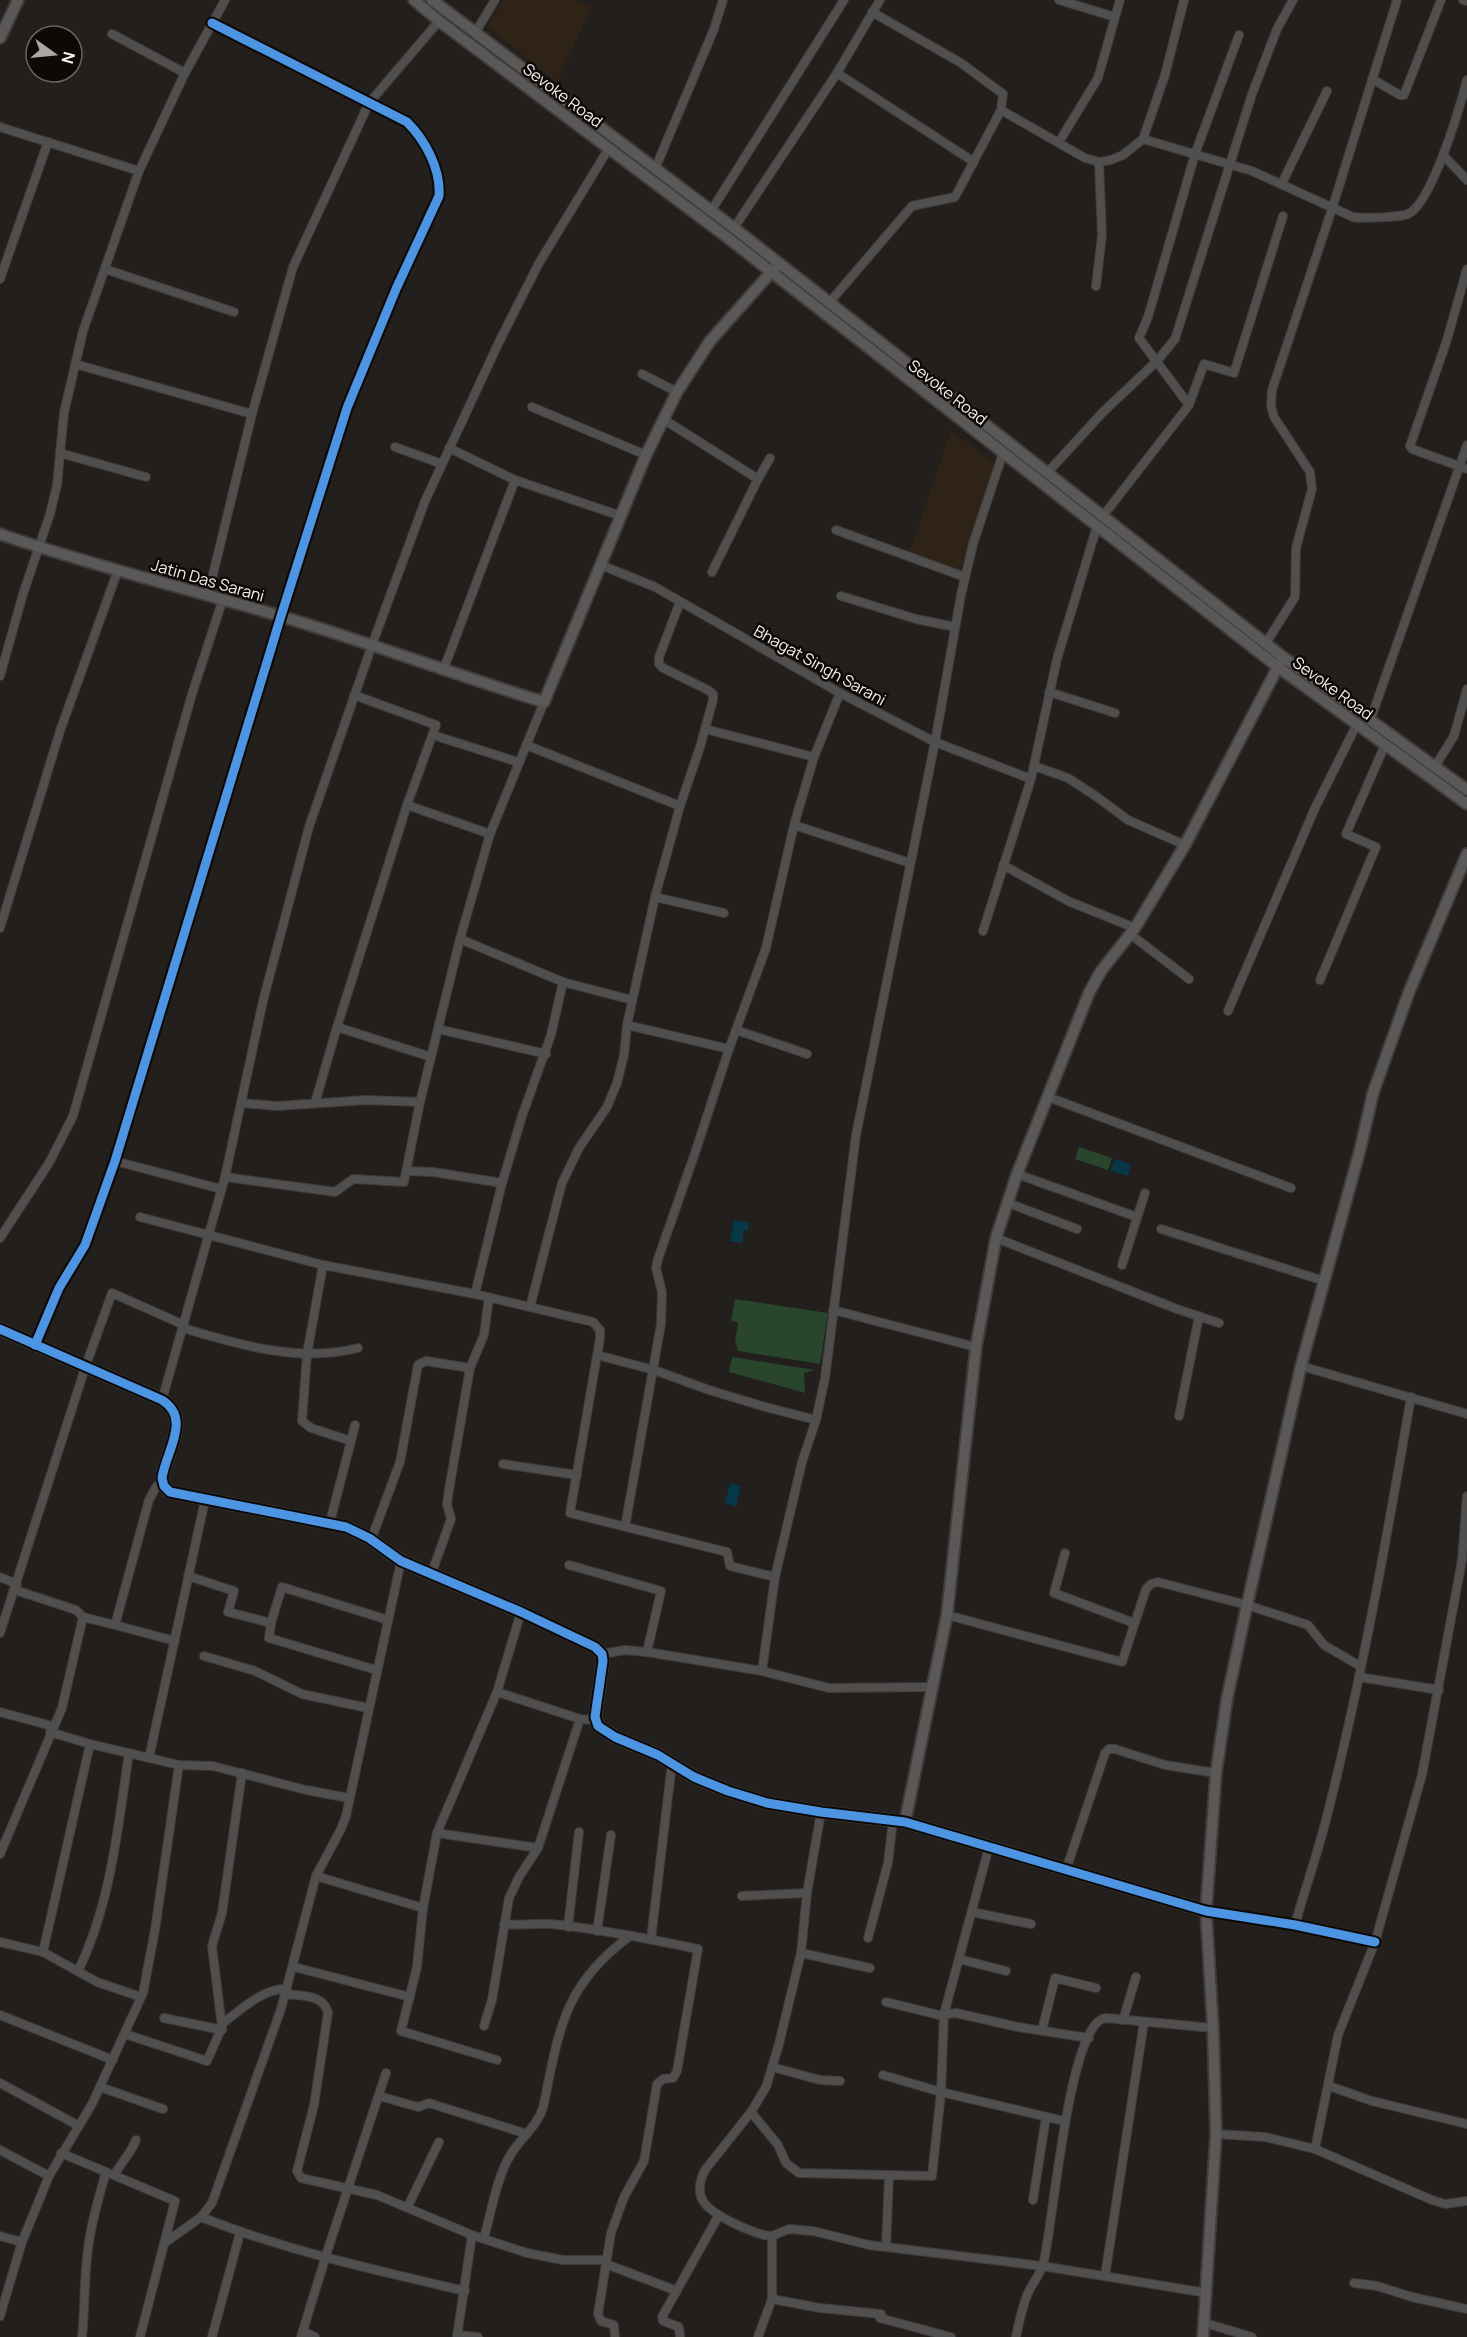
<svg xmlns="http://www.w3.org/2000/svg" width="1467" height="2337" viewBox="0 0 1467 2337" font-family="Manrope,sans-serif">
<style>
.commercial{fill:#2f2318}
.green{fill:#29452b}
.water{fill:#073848}
.lines{fill:none;stroke-linecap:round;stroke-linejoin:round}
.street-casing{stroke:#3f3c3b;stroke-width:10}
.secondary-casing{stroke:#3f3c3b;stroke-width:14}
.street{stroke:#504f4e;stroke-width:8}
.secondary{stroke:#5b5958;stroke-width:10}
.cycleway-casing{stroke:#0c0907;stroke-width:13}
.cycleway{stroke:#4d94e3;stroke-width:9}
.labels{text-anchor:middle;dominant-baseline:central;stroke-width:5;stroke-linejoin:round;paint-order:stroke}
.street-label{font-size:16px;fill:#f6f0ee;stroke:#0c0907}
</style>
<rect width="100%" height="100%" fill="#221f1d"/>
<g class="commercial">
<path d="M503 0H574L591 8 557 82 487 26Z"/>
<path d="M951 431 994 463 960 571 910 552Z"/>
</g>
<g class="green">
<path d="M1079 1147 1112 1158 1108 1170 1075 1159Z"/>
<path d="M735 1299 828 1313 820 1364 738 1351 735 1342 738 1322 731 1321Z"/>
<path d="M732 1357 815 1370 804 1373 805 1393 729 1372Z"/>
</g>
<g class="water">
<path d="M1115 1159 1131 1164 1128 1176 1111 1171Z"/>
<path d="M734 1220 749 1222 748 1231 744 1230 742 1243 730 1241Z"/>
<path d="M730 1483 741 1486 736 1506 725 1503Z"/>
</g>
<g class="lines">
<defs>
<g id="street">
<path d="M1059 0 1115 17"/>
<path d="M1463 0 1467 1"/>
<path d="M872 12 961 63 1003 94 1001 110"/>
<path d="M475 33 495 0"/>
<path d="M112 34 185 73"/>
<path d="M837 73 974 162"/>
<path d="M1372 79 1400 95H1404L1441 0"/>
<path d="M0 127 139 171"/>
<path d="M1143 139 1252 171 1353 217C1362 219 1400 217 1408 214 1432 203 1460 107 1467 80"/>
<path d="M1059 142 1098 78 1120 0"/>
<path d="M1443 155 1467 180"/>
<path d="M655 169 714 29 723 0"/>
<path d="M1282 183 1327 91"/>
<path d="M711 211 844 0"/>
<path d="M734 228 837 73 880 0"/>
<path d="M105 269 234 312"/>
<path d="M1467 269 1446 343 1410 446 1412 449 1467 469"/>
<path d="M0 279 48 142"/>
<path d="M1096 286 1102 235 1099 162"/>
<path d="M829 303 912 206 955 197 1001 110 1085 158 1099 162 1111 160 1123 155 1143 139 1165 75 1184 0"/>
<path d="M75 364 252 414"/>
<path d="M642 374 677 392"/>
<path d="M1189 405 1139 338 1148 317 1195 154 1239 35"/>
<path d="M532 407 646 455"/>
<path d="M663 419 758 479 712 572"/>
<path d="M395 447 442 464"/>
<path d="M449 448 515 480 621 516"/>
<path d="M60 453 146 477"/>
<path d="M1048 472 1103 412 1157 361 1175 339 1252 94 1277 29 1293 0"/>
<path d="M758 479 770 458"/>
<path d="M1103 516 1189 405 1204 364 1234 373 1283 216"/>
<path d="M836 530 965 577"/>
<path d="M601 565 655 587 840 693 935 742 1031 779"/>
<path d="M208 595 252 414 293 267 369 103 439 21"/>
<path d="M841 596 916 619 955 627"/>
<path d="M1266 643 1295 597 1296 548 1312 489 1310 472 1274 417 1271 406 1272 390 1332 209 1397 0"/>
<path d="M443 671 515 480"/>
<path d="M0 676 23 594 50 514 57 485 64 413 83 331 139 171 185 73 225 0"/>
<path d="M1049 692 1115 713"/>
<path d="M354 695 436 725 407 805 337 1027 431 1057"/>
<path d="M1370 721 1467 445"/>
<path d="M705 729 814 757"/>
<path d="M433 735 518 762"/>
<path d="M526 745 680 806"/>
<path d="M1034 766 1068 778 1097 797 1128 820 1185 845"/>
<path d="M1434 768 1454 736 1467 689"/>
<path d="M407 805 490 834"/>
<path d="M794 825 910 863"/>
<path d="M1003 865 1068 901 1135 928"/>
<path d="M655 897 724 913"/>
<path d="M0 928 60 731 118 570"/>
<path d="M983 931 1031 779 1057 659 1097 526"/>
<path d="M1130 934 1189 979"/>
<path d="M460 939 563 982 632 1000"/>
<path d="M1320 980 1376 847 1346 834 1385 745"/>
<path d="M1228 1011 1315 808 1357 724"/>
<path d="M627 1025 729 1049"/>
<path d="M438 1029 546 1054"/>
<path d="M736 1030 807 1054"/>
<path d="M1048 1097 1291 1188"/>
<path d="M242 1103 277 1106 366 1100 420 1102"/>
<path d="M315 1103 337 1027"/>
<path d="M115 1161 221 1189"/>
<path d="M407 1171 433 1172 502 1183"/>
<path d="M1017 1174 1137 1217"/>
<path d="M225 1177 335 1192 353 1179 404 1182 420 1102 460 939 490 834 544 702"/>
<path d="M1008 1203 1077 1229"/>
<path d="M140 1217 323 1265 475 1294 593 1322 600 1330V1338L570 1513 727 1552 730 1566 775 1577"/>
<path d="M1161 1229 1324 1281"/>
<path d="M0 1238 49 1163 73 1116 192 694 223 599"/>
<path d="M996 1238 1177 1309 1219 1323"/>
<path d="M323 1265 307 1354 302 1421 311 1428 351 1441 330 1522"/>
<path d="M1122 1265 1145 1193"/>
<path d="M475 1294 502 1183 522 1116 551 1035 563 982"/>
<path d="M530 1307 562 1183 579 1148 607 1107 617 1083 624 1055 627 1025 655 897 680 806 700 747 713 700V694L708 690 663 668 659 664V657L680 602"/>
<path d="M833 1310 976 1347"/>
<path d="M183 1328C239 1345 300 1363 358 1348"/>
<path d="M35 1345 59 1288 85 1245 115 1161 281 616 347 408 396 289 439 196C441 169 425 140 407 122L212 23"/>
<path d="M597 1355 654 1370 709 1390 762 1406 816 1420"/>
<path d="M1301 1366 1467 1414"/>
<path d="M162 1400 225 1177 263 1001 309 827 372 645 425 501 499 342 539 263 609 148"/>
<path d="M1179 1416 1199 1316"/>
<path d="M351 1441 355 1425"/>
<path d="M503 1464 577 1475"/>
<path d="M625 1527 661 1324 662 1292 656 1268 658 1259 695 1153 729 1049 766 948 794 825 814 757 840 693"/>
<path d="M371 1540 400 1462 418 1365 426 1361 470 1368"/>
<path d="M1065 1553 1054 1593 1134 1623"/>
<path d="M569 1565 661 1591 647 1652"/>
<path d="M431 1575 451 1519 447 1504 449 1490 470 1368 484 1335 489 1297"/>
<path d="M188 1576 234 1591 228 1612 271 1623"/>
<path d="M0 1577 17 1584"/>
<path d="M15 1590 76 1610 83 1617 115 1625 149 1500 156 1487 162 1482"/>
<path d="M947 1615 1122 1662 1146 1589 1151 1584 1158 1582 1247 1605 1308 1625 1324 1645 1360 1666"/>
<path d="M115 1625 175 1641"/>
<path d="M0 1633 86 1365 112 1293 184 1325"/>
<path d="M602 1654 625 1650 647 1652 762 1671 829 1688 933 1687"/>
<path d="M204 1656 255 1671 302 1694 368 1708"/>
<path d="M376 1670 269 1638 271 1623 282 1587 388 1620"/>
<path d="M762 1671 775 1577 802 1462 816 1420 825 1378 856 1135 935 742 961 595 973 544 1003 453"/>
<path d="M1359 1677 1439 1690"/>
<path d="M497 1692 580 1719 595 1720"/>
<path d="M0 1712 52 1726"/>
<path d="M50 1732 90 1744 179 1765 213 1766 306 1790 349 1798"/>
<path d="M149 1758 205 1500"/>
<path d="M821 1812 807 1893 801 1953 779 2044 766 2087 751 2112 705 2170C700 2180 697 2191 703 2201 711 2215 749 2231 764 2235L772 2236 789 2229 813 2231 869 2245 1042 2266 1207 2293"/>
<path d="M437 1833 538 1848"/>
<path d="M0 1854 62 1708 83 1617"/>
<path d="M1066 1870 1105 1753 1109 1749H1115L1165 1765 1216 1773"/>
<path d="M316 1876 423 1908"/>
<path d="M742 1896 807 1893"/>
<path d="M1206 1911 1295 1925 1375 1942"/>
<path d="M972 1912 1031 1924"/>
<path d="M504 1924C520 1926 535 1923 551 1924 600 1929 650 1939 698 1949L677 2071 673 2078 663 2079 657 2084 644 2161 624 2197 611 2233 598 2314 601 2321 614 2325 615 2337"/>
<path d="M1295 1925C1305 1889 1318 1852 1327 1816 1362 1678 1387 1537 1411 1397"/>
<path d="M568 1927 579 1832"/>
<path d="M597 1931 611 1835"/>
<path d="M868 1938 888 1863 893 1820"/>
<path d="M651 1939 672 1763"/>
<path d="M0 1942 43 1952 97 1982 141 1997"/>
<path d="M43 1952 90 1744"/>
<path d="M801 1953 870 1968"/>
<path d="M959 1959 1006 1971"/>
<path d="M294 1967 410 1997"/>
<path d="M78 1971C111 1904 118 1826 129 1753"/>
<path d="M285 1994C301 1996 324 1994 328 2013L314 2105 297 2171 301 2178 377 2195 472 2235 527 2253 563 2260H606"/>
<path d="M886 2002 939 2015 956 2013 1018 2027 1089 2038"/>
<path d="M0 2015 113 2060"/>
<path d="M164 2018 222 2030"/>
<path d="M1123 2020 1136 1977"/>
<path d="M223 2023C242 2009 263 1988 287 1989"/>
<path d="M484 2026 492 2000 509 1898 519 1877 538 1848 580 1719"/>
<path d="M1042 2030 1055 1978 1096 1988"/>
<path d="M125 2034 207 2061 222 2027 212 1946 222 1913 242 1773"/>
<path d="M497 2060 401 2031 417 1967 423 1908 437 1833 497 1692 521 1612"/>
<path d="M772 2067 820 2080 840 2081"/>
<path d="M883 2075 941 2092 1064 2121"/>
<path d="M0 2083 79 2126"/>
<path d="M1329 2086 1372 2101 1467 2124"/>
<path d="M100 2087 163 2109"/>
<path d="M379 2096 418 2107 429 2103 527 2134"/>
<path d="M751 2112 778 2145 786 2163 799 2173 932 2176 941 2092 944 2014 989 1847"/>
<path d="M1216 2134 1265 2137 1315 2149 1432 2200 1445 2204 1467 2201"/>
<path d="M1315 2149 1338 2035 1375 1942 1422 1775 1462 1560 1467 1496"/>
<path d="M0 2150 49 2176"/>
<path d="M61 2153 175 2201 140 2337"/>
<path d="M114 2175C121 2163 131 2153 136 2140"/>
<path d="M1033 2200 1046 2117"/>
<path d="M408 2206 439 2142"/>
<path d="M201 2217C287 2251 375 2270 465 2291"/>
<path d="M0 2236 22 2242"/>
<path d="M484 2238C491 2213 497 2176 511 2154 521 2138 537 2126 543 2108 559 2032 562 1986 630 1936"/>
<path d="M166 2242 201 2217 212 2203 281 2009 316 1876 341 1829 346 1816 401 1561"/>
<path d="M886 2247 889 2176"/>
<path d="M606 2264 677 2291"/>
<path d="M1105 2276 1144 2022"/>
<path d="M1354 2283 1377 2286 1412 2297 1467 2309"/>
<path d="M772 2299 820 2308 881 2314 880 2318 951 2337"/>
<path d="M0 2316 22 2242 49 2176 92 2104 143 1993 155 1930 179 1765"/>
<path d="M1205 2323 1252 2337"/>
<path d="M303 2331 315 2337"/>
<path d="M457 2335 478 2337"/>
<path d="M82 2337C85 2308 84 2278 88 2249 91 2222 99 2197 106 2172"/>
<path d="M212 2337 240 2233"/>
<path d="M301 2337 328 2249 386 2073"/>
<path d="M457 2337 472 2235"/>
<path d="M680 2337 679 2327 663 2321 662 2317 719 2215"/>
<path d="M758 2337 772 2299V2236"/>
<path d="M1016 2337C1019 2322 1022 2307 1028 2293 1032 2284 1040 2274 1043 2265 1053 2230 1068 2021 1106 2018L1213 2028"/>
</g>
<g id="secondary">
<path d="M414 0 439 21 728 238 1278 667 1467 804"/>
<path d="M432 0 734 228 1283 657 1467 790"/>
<path d="M0 38 18 0"/>
<path d="M0 534C92 566 187 588 280 616 368 642 455 675 544 702L646 455 677 392 710 341 774 269"/>
<path d="M0 1329 162 1400C192 1419 166 1451 162 1478L164 1486 170 1492 346 1527 369 1538 401 1561 521 1612 595 1647 602 1654 603 1661 595 1717 598 1726 615 1737 658 1755 694 1777 728 1791 767 1803 821 1812 905 1822 1206 1911"/>
<path d="M905 1822 947 1615 976 1347 996 1238 1017 1174 1089 993 1101 971 1135 928 1185 845 1280 663"/>
<path d="M1203 2337 1216 2134 1213 2028 1206 1911 1216 1773 1227 1699 1247 1605 1301 1366 1360 1150 1373 1093 1409 992 1467 854"/>
</g>
</defs>
<use href="#street" class="street-casing"/>
<use href="#secondary" class="secondary-casing"/>
<use href="#street" class="street"/>
<use href="#secondary" class="secondary"/>
<defs>
<g id="cycleway">
<path d="M0 1329 162 1400C192 1419 166 1451 162 1478L164 1486 170 1492 346 1527 369 1538 401 1561 521 1612 595 1647 602 1654 603 1661 595 1717 598 1726 615 1737 658 1755 694 1777 728 1791 767 1803 821 1812 905 1822 1206 1911 1295 1925 1375 1942"/>
<path d="M35 1345 59 1288 85 1245 115 1161 281 616 347 408 396 289 439 196C441 169 425 140 407 122L212 23"/>
</g>
</defs>
<use href="#cycleway" class="cycleway-casing"/>
<use href="#cycleway" class="cycleway"/>
</g>
<g class="labels">
<g class="street-label">
<text transform="translate(563 95) rotate(37)">Sevoke Road</text>
<text transform="translate(948 392) rotate(38)">Sevoke Road</text>
<text transform="translate(208 580) rotate(16)">Jatin Das Sarani</text>
<text transform="translate(820 665) rotate(29)">Bhagat Singh Sarani</text>
<text transform="translate(1333 688) rotate(36)">Sevoke Road</text>
</g>
</g>
<g transform="translate(54 54) rotate(105)"><circle r="28" fill="#0c0907" stroke="#6a6563" stroke-width="1.5"/>
<path d="M0-4.5L10 22L0 15L-10 22Z" fill="#aca7a5"/>
<text y="-9" font-size="16" font-weight="bold" text-anchor="middle" fill="#f6f0ee">N</text>
</g>
</svg>
